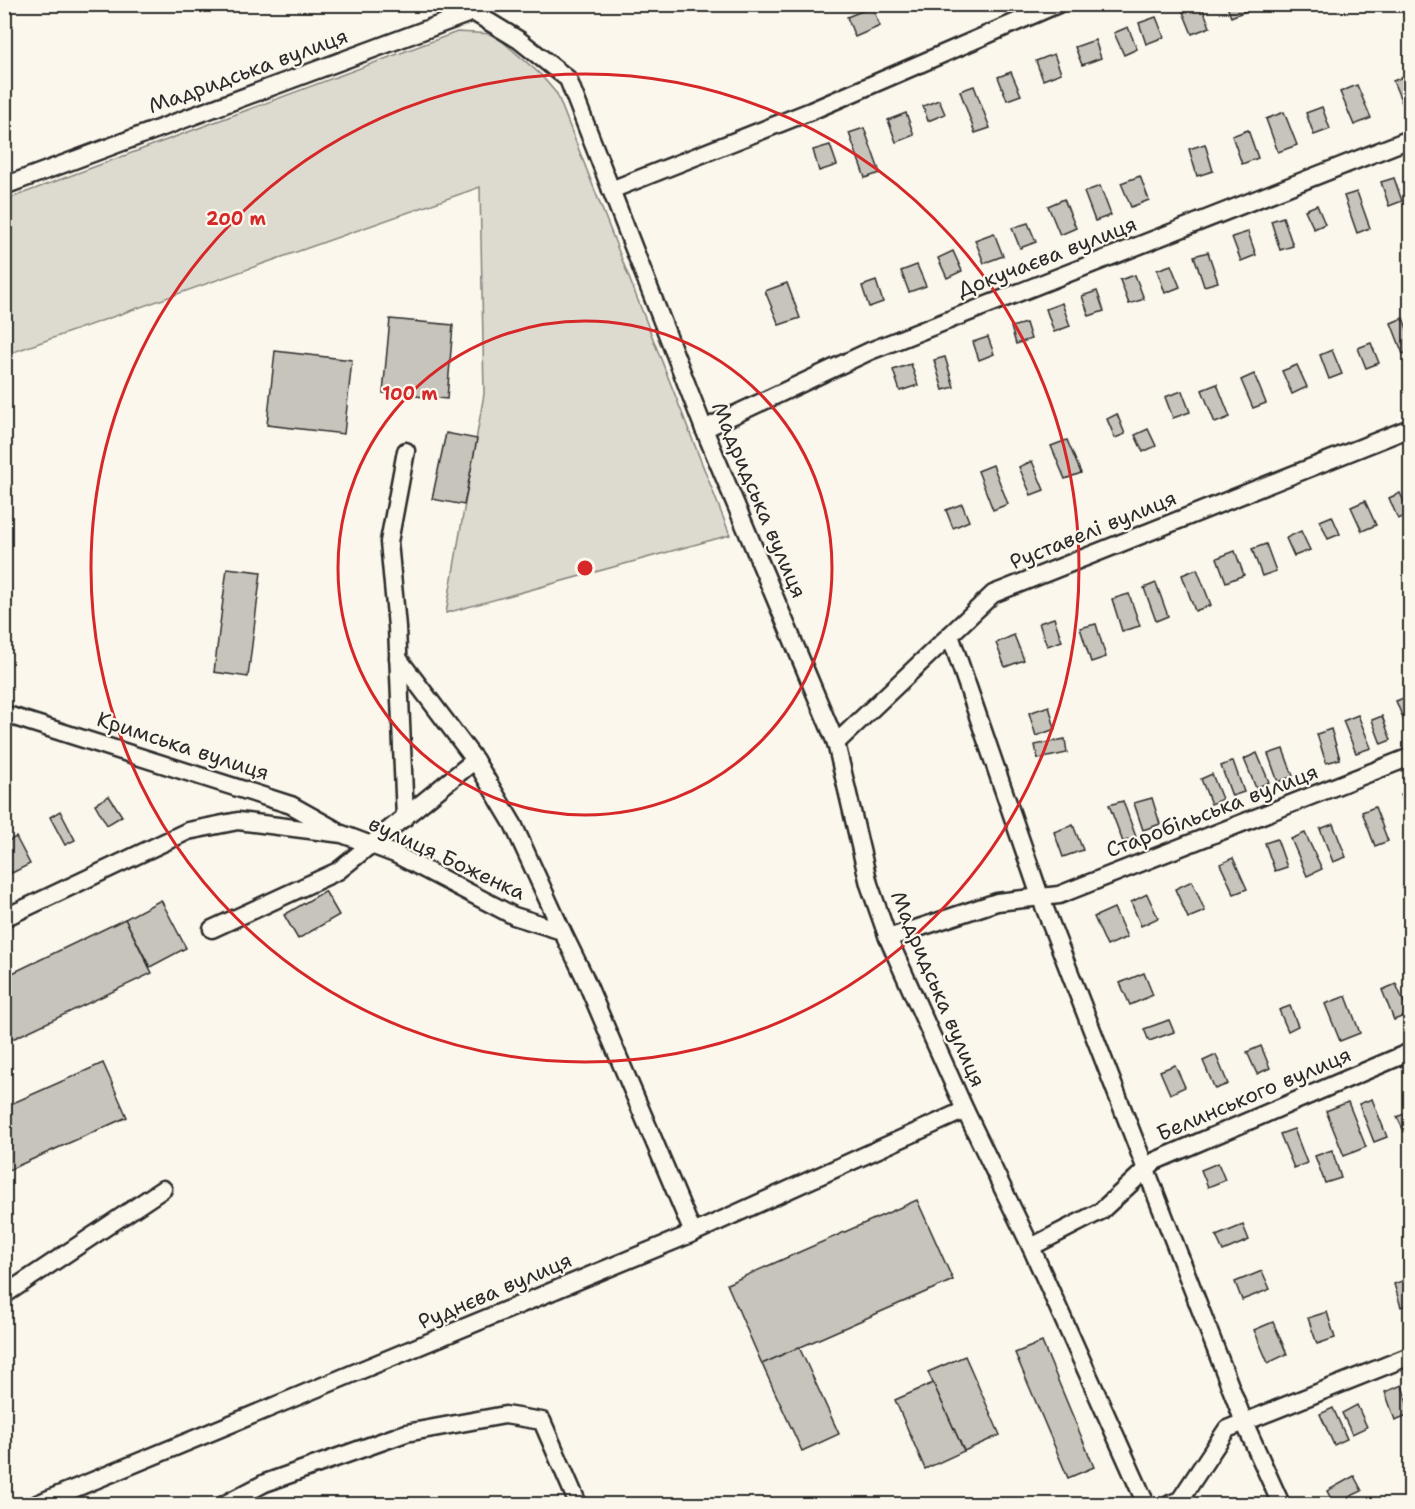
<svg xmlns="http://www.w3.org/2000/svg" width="1415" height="1509" viewBox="0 0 1415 1509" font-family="'Shantell Sans',sans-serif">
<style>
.green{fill:#dddad0;stroke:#84827e;stroke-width:1.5}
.building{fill:#c7c4bc;stroke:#2b2b2b;stroke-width:1.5}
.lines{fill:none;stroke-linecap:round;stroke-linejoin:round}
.minor-casing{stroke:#2b2b2b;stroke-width:21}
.minor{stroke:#fbf7ec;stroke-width:16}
.ring{fill:none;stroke:#d62828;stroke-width:3}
.labels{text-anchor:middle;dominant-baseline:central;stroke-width:4.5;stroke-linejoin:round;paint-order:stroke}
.street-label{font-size:21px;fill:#2b2b2b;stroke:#fbf7ec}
.centre{fill:#d62828;stroke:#fbf7ec;stroke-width:3}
.ring-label{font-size:18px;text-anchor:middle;font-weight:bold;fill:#d62828;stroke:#fbf7ec;stroke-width:4.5;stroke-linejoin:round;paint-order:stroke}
</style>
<rect width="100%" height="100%" fill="#fbf7ec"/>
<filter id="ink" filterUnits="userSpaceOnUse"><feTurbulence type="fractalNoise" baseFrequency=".0167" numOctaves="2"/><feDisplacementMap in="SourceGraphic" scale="12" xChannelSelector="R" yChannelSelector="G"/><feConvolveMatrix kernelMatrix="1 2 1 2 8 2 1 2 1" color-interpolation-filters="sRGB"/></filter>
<g filter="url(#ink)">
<path class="green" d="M457 32 494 34 540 74 557 94 730 535 446 613 484 394 480 187 5 355V200Z"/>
<g class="building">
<path d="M1188 4H1201L1210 27 1192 34 1181 7Z"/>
<path d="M1226 4H1246L1248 10 1231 17Z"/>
<path d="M872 7 880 26 855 37 847 17Z"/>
<path d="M1156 17 1164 37 1146 44 1139 23Z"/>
<path d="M1128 27 1137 49 1124 55 1114 33Z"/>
<path d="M1095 40 1101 58 1082 65 1075 47Z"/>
<path d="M1054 54 1061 73 1043 80 1036 61Z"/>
<path d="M1011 72 1021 95 1007 100 998 77Z"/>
<path d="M1410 74V102L1403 105 1393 81Z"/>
<path d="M1357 85 1371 118 1354 125 1340 92Z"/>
<path d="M974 86 990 128 975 133 960 91Z"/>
<path d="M939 100 945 114 928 121 923 106Z"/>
<path d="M1322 107 1330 129 1314 135 1306 113Z"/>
<path d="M1284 112 1297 145 1278 152 1266 119Z"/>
<path d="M906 113 914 135 896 142 888 120Z"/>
<path d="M864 128 880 173 865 178 849 133Z"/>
<path d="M1248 130 1258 158 1242 164 1232 136Z"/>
<path d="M1205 144 1213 171 1197 176 1189 149Z"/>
<path d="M830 145 837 165 819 171 813 150Z"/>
<path d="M1140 176 1149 200 1131 207 1121 183Z"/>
<path d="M1394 178 1402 201 1389 206 1381 182Z"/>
<path d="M1100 186 1111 215 1095 221 1084 192Z"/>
<path d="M1357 192 1370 228 1357 233 1344 196Z"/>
<path d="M1064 199 1076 228 1060 235 1048 206Z"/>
<path d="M1317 205 1325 224 1314 229 1305 210Z"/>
<path d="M1283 217 1293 246 1280 250 1271 221Z"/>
<path d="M1028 223 1036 242 1020 248 1012 228Z"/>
<path d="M1248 232 1256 255 1241 261 1232 237Z"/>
<path d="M994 233 1003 256 984 263 975 240Z"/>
<path d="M953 251 962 271 947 278 938 258Z"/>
<path d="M1208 252 1218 282 1204 286 1194 256Z"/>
<path d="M917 265 926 286 909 292 901 271Z"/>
<path d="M1171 265 1180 287 1165 293 1157 270Z"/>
<path d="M1135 275 1144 299 1129 304 1120 280Z"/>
<path d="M876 281 883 302 869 307 862 286Z"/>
<path d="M787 283 800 318 779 325 765 291Z"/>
<path d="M1097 291 1104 311 1089 316 1082 296Z"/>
<path d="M1062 303 1070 326 1054 332 1046 309Z"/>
<path d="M1403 318 1410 337V351L1403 354 1391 323Z"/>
<path d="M390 319 453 325 447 399 383 393Z"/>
<path d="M1026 323 1031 339 1016 344 1011 327Z"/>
<path d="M988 337 994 354 979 360 973 342Z"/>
<path d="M1371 343 1379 363 1366 368 1358 348Z"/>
<path d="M1332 350 1342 374 1329 379 1320 355Z"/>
<path d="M275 351 352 360 344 434 267 425Z"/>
<path d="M945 357 954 387 943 390 934 360Z"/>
<path d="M911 364 918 385 900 391 893 370Z"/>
<path d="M1297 365 1307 387 1292 394 1282 371Z"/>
<path d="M1254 374 1266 403 1253 408 1241 380Z"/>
<path d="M1217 384 1230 417 1215 423 1202 390Z"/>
<path d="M1182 391 1190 412 1173 418 1165 397Z"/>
<path d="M1117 414 1125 434 1115 438 1107 419Z"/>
<path d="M1148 429 1156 446 1143 452 1135 435Z"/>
<path d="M446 433 477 439 464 505 432 499Z"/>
<path d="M1067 440 1081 473 1065 479 1051 446Z"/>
<path d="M1032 461 1044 490 1031 495 1019 467Z"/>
<path d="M993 465 1008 504 993 510 978 471Z"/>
<path d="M1400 493 1410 514 1398 519 1389 498Z"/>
<path d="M1365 501 1376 525 1362 531 1351 507Z"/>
<path d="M962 504 969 521 953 528 946 510Z"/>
<path d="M1332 516 1340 534 1328 539 1320 521Z"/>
<path d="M1301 531 1310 550 1294 556 1286 538Z"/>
<path d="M1266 544 1276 571 1262 576 1252 549Z"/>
<path d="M1235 551 1244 575 1226 582 1217 558Z"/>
<path d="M227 568 261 572 248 677 214 672Z"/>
<path d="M1197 569 1211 605 1195 611 1182 575Z"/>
<path d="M1156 583 1168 616 1156 621 1144 588Z"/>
<path d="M1129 594 1140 626 1122 631 1112 599Z"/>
<path d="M1054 618 1062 641 1047 646 1039 623Z"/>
<path d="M1096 624 1106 657 1091 662 1080 628Z"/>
<path d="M1014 635 1024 660 1005 667 996 643Z"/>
<path d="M1406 697 1410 707 1409 733 1396 701Z"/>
<path d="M1049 706 1055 729 1036 736 1029 713Z"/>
<path d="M1358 715 1371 748 1356 753 1343 721Z"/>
<path d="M1382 716 1391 740 1381 744 1372 720Z"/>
<path d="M1331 729 1340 759 1326 763 1317 734Z"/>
<path d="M1065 739 1067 753 1038 759 1035 745Z"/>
<path d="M1283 749 1293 776 1278 782 1268 754Z"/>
<path d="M1257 753 1269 782 1256 788 1244 759Z"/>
<path d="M1233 761 1244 792 1232 796 1221 766Z"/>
<path d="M1212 774 1222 799 1211 804 1201 779Z"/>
<path d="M1410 791V815L1401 795Z"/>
<path d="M109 796 122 816 107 825 95 804Z"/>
<path d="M1152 798 1160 824 1143 830 1134 803Z"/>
<path d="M1123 801 1136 837 1123 842 1109 805Z"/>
<path d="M1375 807 1388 841 1375 846 1362 812Z"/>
<path d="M60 811 75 840 65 845 50 817Z"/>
<path d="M1333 824 1346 857 1333 862 1320 829Z"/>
<path d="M1073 825 1083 850 1063 857 1054 832Z"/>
<path d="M1305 833 1322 869 1307 876 1291 839Z"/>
<path d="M16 837 30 864 12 873 4 859V843Z"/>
<path d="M1277 839 1287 867 1275 871 1265 843Z"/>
<path d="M1233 858 1247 889 1234 894 1220 864Z"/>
<path d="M1192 881 1205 911 1188 918 1175 889Z"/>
<path d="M325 891 339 915 298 939 284 915Z"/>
<path d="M1147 894 1158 918 1141 926 1131 902Z"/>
<path d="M161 900 186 948 150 967 125 919Z"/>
<path d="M1114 908 1127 937 1107 946 1094 917Z"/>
<path d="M125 919 152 973 4 1043V977Z"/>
<path d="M1144 973 1153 995 1130 1005 1120 983Z"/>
<path d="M1396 984 1409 1014 1394 1020 1382 990Z"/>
<path d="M1346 996 1360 1033 1340 1041 1325 1004Z"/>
<path d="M1290 1006 1298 1026 1288 1031 1279 1010Z"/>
<path d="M1169 1020 1174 1032 1149 1041 1144 1029Z"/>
<path d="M1261 1046 1270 1068 1257 1074 1247 1052Z"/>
<path d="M1216 1055 1228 1084 1215 1089 1203 1061Z"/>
<path d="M103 1063 127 1117 4 1172V1107Z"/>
<path d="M1175 1065 1185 1087 1170 1094 1160 1071Z"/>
<path d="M1372 1099 1387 1137 1374 1142 1359 1104Z"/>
<path d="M1348 1102 1366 1147 1344 1156 1326 1111Z"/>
<path d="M1410 1111V1133L1406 1135 1397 1117Z"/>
<path d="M1294 1129 1307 1163 1294 1168 1280 1134Z"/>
<path d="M1332 1150 1341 1178 1325 1183 1315 1156Z"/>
<path d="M1218 1163 1225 1180 1208 1187 1201 1170Z"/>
<path d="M917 1200 953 1280 762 1364 727 1284Z"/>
<path d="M1243 1225 1249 1240 1223 1251 1216 1236Z"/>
<path d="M1262 1271 1270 1289 1242 1300 1235 1282Z"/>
<path d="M1410 1278V1303L1401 1307 1394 1284Z"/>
<path d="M1327 1312 1335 1338 1317 1344 1308 1318Z"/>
<path d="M1273 1322 1287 1354 1268 1363 1254 1330Z"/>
<path d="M1042 1342 1094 1467 1068 1478 1015 1353Z"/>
<path d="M799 1347 839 1434 802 1451 762 1364Z"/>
<path d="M965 1356 1000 1435 964 1451 928 1372Z"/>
<path d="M933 1383 964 1451 925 1469 895 1400Z"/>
<path d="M1402 1385 1410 1414 1395 1420 1385 1392Z"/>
<path d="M1357 1405 1367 1427 1352 1434 1342 1413Z"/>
<path d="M1333 1408 1347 1439 1334 1445 1320 1414Z"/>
<path d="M1354 1476 1362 1491 1334 1504 1327 1491Z"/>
</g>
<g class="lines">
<defs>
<g id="minor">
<path d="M4 186 473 12 519 40 568 79 704 429 836 743 869 884 888 938 965 1110 1031 1247 1146 1504"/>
<path d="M611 190 811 111 1058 4"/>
<path d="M704 429 870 351 1410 139"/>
<path d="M950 635 1040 896 1244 1422 1281 1504"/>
<path d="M398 658 475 760 513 824 562 931"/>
<path d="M4 716H11L291 805 334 829"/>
<path d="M836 743 993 594 1410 428"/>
<path d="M405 818 397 627 389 542 406 451"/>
<path d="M4 918 188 831 238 821 342 834 395 854 514 916 562 931 584 976 693 1233"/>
<path d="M212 929 338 871 475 760"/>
<path d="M888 938 997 902 1059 895 1410 757"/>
<path d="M1031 1247 1101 1211 1155 1161 1410 1052"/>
<path d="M4 1295 163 1189"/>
<path d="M37 1504 693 1233 965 1110"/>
<path d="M225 1504 265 1483 406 1433 505 1415 542 1421 578 1504"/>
<path d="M1170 1504 1180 1500 1227 1429 1410 1356"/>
</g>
</defs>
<use href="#minor" class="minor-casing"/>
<use href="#minor" class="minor"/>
</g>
</g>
<g class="ring">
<circle cx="585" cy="568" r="247"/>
<circle cx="585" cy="568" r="494"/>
</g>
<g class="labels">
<g class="street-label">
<text transform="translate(248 71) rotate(-20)">Мадридська вулиця</text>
<text transform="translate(1047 257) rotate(-21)">Докучаєва вулиця</text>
<text transform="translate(759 500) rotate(67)">Мадридська вулиця</text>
<text transform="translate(1093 530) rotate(-22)">Руставелі вулиця</text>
<text transform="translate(183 746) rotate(18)">Кримська вулиця</text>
<text transform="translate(1212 811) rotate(-21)">Старобільська вулиця</text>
<text transform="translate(447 858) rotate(25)">вулиця Боженка</text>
<text transform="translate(938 989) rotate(67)">Мадридська вулиця</text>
<text transform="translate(1254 1094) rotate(-23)">Белинського вулиця</text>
<text transform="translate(495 1291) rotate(-23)">Руднєва вулиця</text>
</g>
</g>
<circle cx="585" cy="568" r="9" class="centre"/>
<g class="ring-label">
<text x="236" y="225">200 m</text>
<text x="410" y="400">100 m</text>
</g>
<rect width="1415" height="1509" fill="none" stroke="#fbf7ec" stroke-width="24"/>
<rect x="12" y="12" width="1391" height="1485" fill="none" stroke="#2b2b2b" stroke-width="2" filter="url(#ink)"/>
</svg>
